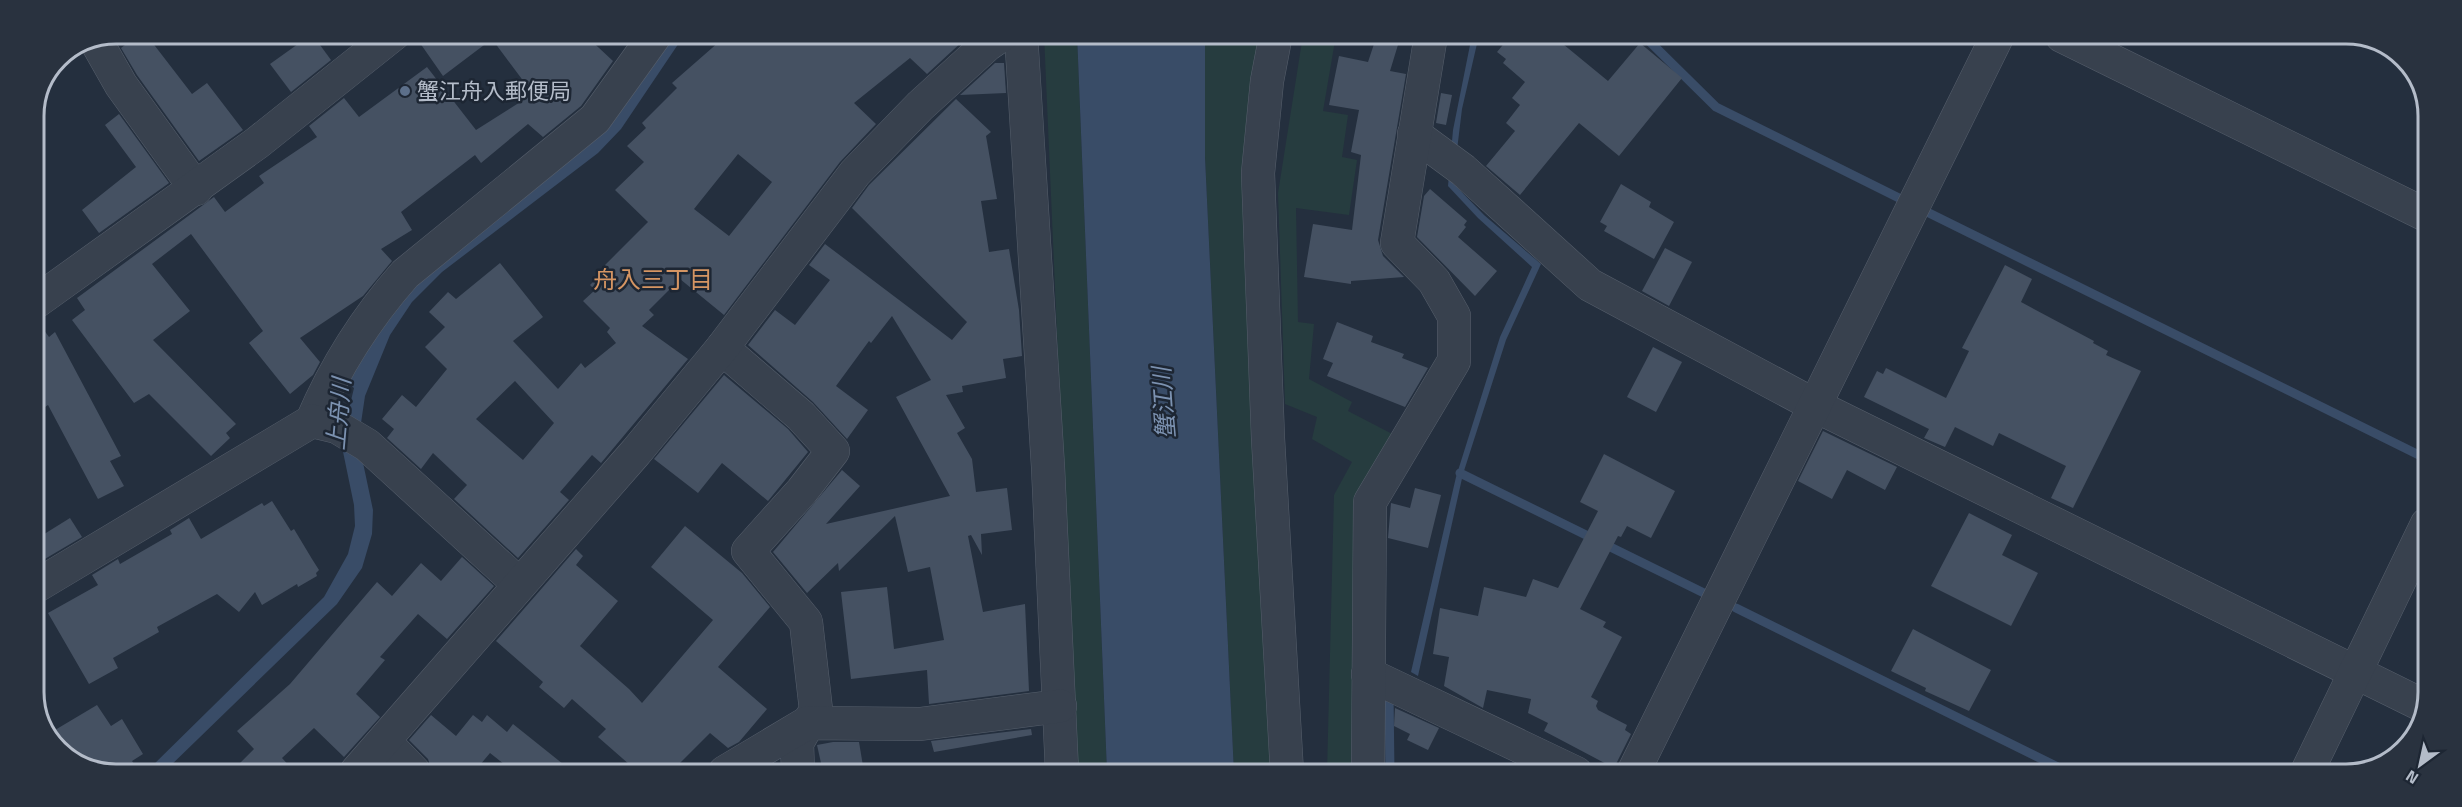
<svg xmlns="http://www.w3.org/2000/svg" width="2462" height="807" viewBox="0 0 2462 807" font-family="'Titillium Web','Noto Sans JP',sans-serif">
<style>
.green{fill:#263c3f}
.water{fill:#394c67}
.lines{fill:none;stroke-linecap:round;stroke-linejoin:round}
.stream{stroke:#394c67;stroke-width:9}
.building{fill:#455162;fill-rule:evenodd}
.street-casing{stroke:#565f6c;stroke-width:34}
.street{stroke:#38414e;stroke-width:33}
.service-dot{fill:#5c6f8a;stroke:#1d2633;stroke-width:2}
.labels{text-anchor:middle;dominant-baseline:central;stroke-width:5;stroke-linejoin:round;paint-order:stroke}
.poi-label{font-size:22px;fill:#b4bcc9;stroke:#1d2633;text-anchor:start}
.neighbourhood-label{font-size:24px;fill:#d59563;stroke:#1d2633}
.water-label{font-size:24px;font-style:italic;fill:#7c92b1;stroke:#1d2633}
.rim{fill:none;stroke:#b4bcc9;stroke-width:3}
</style>
<rect width="100%" height="100%" fill="#242f3e"/>
<g class="green">
<path d="M1044 34H1077L1107 772H1076Z"/>
<path d="M1205 34H1266L1276 773H1234L1205 157Z"/>
<path d="M1303 35H1336L1323 111 1348 115 1342 157 1357 160 1349 215 1296 208 1298 322 1314 324 1309 379 1352 402 1348 411 1400 438 1363 498 1360 773H1327L1334 495 1352 462 1312 439 1317 417 1285 404 1278 193Z"/>
</g>
<g class="water">
<path d="M665 34H685L621 129 598 153 442 272 412 302 390 335 365 396 361 423 362 458 373 510 372 534 362 568 337 604 165 771H147L324 597 348 554 355 526 354 505 341 442 354 388 343 380 386 309Z"/>
<path d="M1077 34H1205V157L1234 773 1107 772Z"/>
<path d="M1472 35H1479L1462 109 1453 183 1484 215 1541 264 1506 340 1463 474 1418 676 1411 672 1456 477 1500 337 1532 267 1478 218 1448 186 1453 130Z"/>
</g>
<g class="lines">
<g class="stream">
<path d="M1643 35 1716 107 1903 200"/>
<path d="M1929 213 2427 459"/>
<path d="M1460 473 1710 596"/>
<path d="M1736 608 2072 774"/>
<path d="M1389 693 1390 773"/>
</g>
</g>
<g class="building">
<path d="M141 33H145L192 94 207 83 243 130 199 161 137 75 121 48Z"/>
<path d="M413 33 584 34 613 61 581 106 543 137 528 124 481 163 475 155 401 212 412 230 381 249 392 261 363 296 300 338 320 362 313 375 290 394 249 343 263 331 191 234 152 264 190 311 153 340 236 424 226 433 230 438 211 456 149 394 134 403 72 320 85 310 77 298 214 197 225 212 264 183 259 176 317 137 309 126 344 98 359 117 427 67 476 130 533 94 492 39 443 76Z"/>
<path d="M312 34 331 60 291 92 270 64Z"/>
<path d="M728 34H958L964 40 927 74 910 58 854 103 876 124 840 162 724 315 680 279 649 310 654 315 642 326 688 359 601 463 592 455 560 492 569 500 518 558 454 499 467 485 433 453 421 469 387 438 394 429 382 419 402 395 416 407 447 369 425 347 445 327 429 312 448 292 456 299 500 263 543 317 513 341 558 389 581 363 585 368 616 343 607 332 610 328 583 301 595 290 590 285 607 268 605 265 648 222 615 190 644 162 627 146 646 128 642 123 677 88 672 83ZM738 154 772 182 729 236 694 209ZM515 381 554 423 523 460 476 419Z"/>
<path d="M1377 35H1401L1390 71 1406 74 1378 240 1383 256 1404 277 1351 281V284L1304 277 1313 224 1352 230 1361 155 1351 152 1359 110 1329 105 1339 56 1368 62Z"/>
<path d="M1511 35H1552L1608 81 1640 43 1682 78 1619 156 1579 123 1520 195 1486 166 1515 131 1506 123 1520 105 1512 98 1525 82 1503 63 1506 59 1497 52Z"/>
<path d="M995 63H1004L1006 93 960 95Z"/>
<path d="M1441 93 1452 95 1446 125 1436 123Z"/>
<path d="M956 99 991 132 986 136 997 199 981 201 989 252 1009 249 1019 310 1022 356 1003 359 1006 378 962 386 963 392 946 395 965 428 957 433 972 459 976 492 1007 488 1012 530 981 534 982 555 971 535 968 536 983 612 1025 604 1029 691 929 704 927 670 851 679 841 592 887 587 894 649 944 640 930 567 908 572 895 516 839 571 838 563 807 593 773 552 842 470 860 486 826 524 950 496 896 397 931 380 892 316 871 343 869 341 836 386 868 410 847 439 813 402 748 345 775 310 795 325 830 280 809 265 825 244 952 340 967 322 852 208 869 185Z"/>
<path d="M119 114 169 183 99 233 82 210 136 167 105 125Z"/>
<path d="M1621 184 1651 202 1649 207 1674 222 1654 259 1604 231 1607 226 1600 222Z"/>
<path d="M1430 189 1467 221 1464 225 1466 227 1458 237 1497 271 1475 296 1417 237 1424 196Z"/>
<path d="M1665 248 1692 262 1669 306 1642 291Z"/>
<path d="M2005 265 2032 279 2021 302 2094 341 2093 343 2108 351 2106 355 2141 371 2073 508 2051 498 2066 466 1999 433 1993 446 1955 427 1945 447 1924 438 1929 429 1864 397 1877 371 1883 374 1886 368 1946 398 1969 351 1962 348Z"/>
<path d="M33 322H38L49 337 55 332 121 456 110 461 124 486 98 499 48 405 33 415Z"/>
<path d="M1337 322 1373 336 1371 342 1404 354 1402 358 1428 368 1405 407 1327 376 1333 363 1323 359Z"/>
<path d="M1653 347 1682 362 1656 412 1627 397Z"/>
<path d="M724 375 788 429 808 452 768 501 722 463 698 493 654 459Z"/>
<path d="M1823 431 1897 467 1885 490 1847 470 1832 499 1798 481Z"/>
<path d="M1604 454 1675 491 1651 538 1627 526 1621 537 1618 536 1580 609 1606 622 1603 627 1622 637 1591 697 1598 701 1596 706 1598 710 1627 725 1625 730 1631 734 1614 768 1544 731 1548 723 1528 713 1531 699 1487 690 1483 708 1444 686 1449 657 1433 654 1440 608 1478 616 1484 587 1526 597 1533 579 1558 588 1598 511 1580 502Z"/>
<path d="M1415 488 1441 495 1428 548 1388 538 1391 503 1410 508Z"/>
<path d="M272 501 291 531 294 529 312 559 319 570 316 573 317 576 298 587 297 584 262 605 255 592 239 612 217 594 157 627 159 632 113 658 118 668 89 684 48 613 98 585 92 575 118 559 120 564 172 534 170 530 189 518 201 539 262 503 264 506Z"/>
<path d="M1969 513 2012 535 2002 555 2038 573 2011 626 1931 586Z"/>
<path d="M70 518 82 537 33 566V541Z"/>
<path d="M685 526 742 573 770 607 718 667 767 709 739 742 728 748 710 733 671 772H638L598 737 606 729 572 699 564 708 539 687 543 682 496 641 576 549 583 556 576 565 618 601 580 646 629 689 642 703 713 620 651 567Z"/>
<path d="M462 557 494 586 447 639 418 614 380 657 385 660 356 694 380 717 344 757 314 728 282 758 294 771H232L254 749 237 731 290 684 377 582 392 596 421 563 441 581Z"/>
<path d="M1913 629 1991 670 1969 711 1925 691 1926 688 1891 671Z"/>
<path d="M97 705 111 726 122 719 143 754 132 761 139 771H94L69 754 55 730Z"/>
<path d="M1395 708 1439 728 1428 750 1407 740 1410 734 1394 726Z"/>
<path d="M431 715 456 736 473 715 482 722 487 715 507 732 513 724 573 772H514L490 753 474 772H432L428 759 409 740Z"/>
<path d="M1031 729 1032 735 934 752 931 741Z"/>
<path d="M833 742H859L864 772H823L817 745Z"/>
</g>
<g class="lines">
<defs>
<g id="street">
<path d="M1021 34 1048 467 1062 772"/>
<path d="M1276 34 1267 81 1258 173 1268 438 1287 773"/>
<path d="M2062 36 2428 216"/>
<path d="M96 41 121 85 196 189"/>
<path d="M1414 134 1463 170 1590 285 1816 406 2426 707"/>
<path d="M33 304 257 143 395 33"/>
<path d="M722 348 801 416 833 451 802 491 748 551 806 622 816 710 797 743 798 772"/>
<path d="M312 421C335 367 367 317 405 274L595 119 656 34"/>
<path d="M33 588 312 421 337 427 367 445 519 584"/>
<path d="M1368 674 1576 773"/>
<path d="M384 741 414 772"/>
<path d="M357 771 636 452 722 348 855 173 920 106 987 45 1003 34"/>
<path d="M725 772 807 723 920 724 1060 706"/>
<path d="M1368 773 1370 502 1454 361V316L1434 281 1397 243 1431 35"/>
<path d="M1633 773 1998 35"/>
<path d="M2306 774 2427 524"/>
</g>
</defs>
<use href="#street" class="street-casing"/>
<use href="#street" class="street"/>
</g>
<circle class="service-dot" cx="405" cy="91" r="6"/>
<g class="labels">
<g class="poi-label">
<text x="417" y="91">蟹江舟入郵便局</text>
</g>
<g class="neighbourhood-label">
<text x="653" y="279">舟入三丁目</text>
</g>
<g class="water-label">
<text transform="translate(1163 403) rotate(-94)">蟹江川</text>
<text transform="translate(338 414) rotate(-85)">上舟川</text>
</g>
</g>
<path d="M0 0H2462V807H0ZM116 44H2346A72 72 0 0 1 2418 116V692A72 72 0 0 1 2346 764H116A72 72 0 0 1 44 692V116A72 72 0 0 1 116 44Z" fill="#29323f" fill-rule="evenodd"/>
<path class="rim" d="M116 44H2346A72 72 0 0 1 2418 116V692A72 72 0 0 1 2346 764H116A72 72 0 0 1 44 692V116A72 72 0 0 1 116 44Z"/>
<g transform="translate(2420 765) rotate(213)" stroke="#1d2633" stroke-width="4.5" paint-order="stroke">
<path d="M0-4.5L10 22L0 15L-10 22Z" fill="#b4bcc9"/>
<text y="-9" font-size="16" font-weight="bold" text-anchor="middle" fill="#b4bcc9">N</text>
</g>
</svg>
